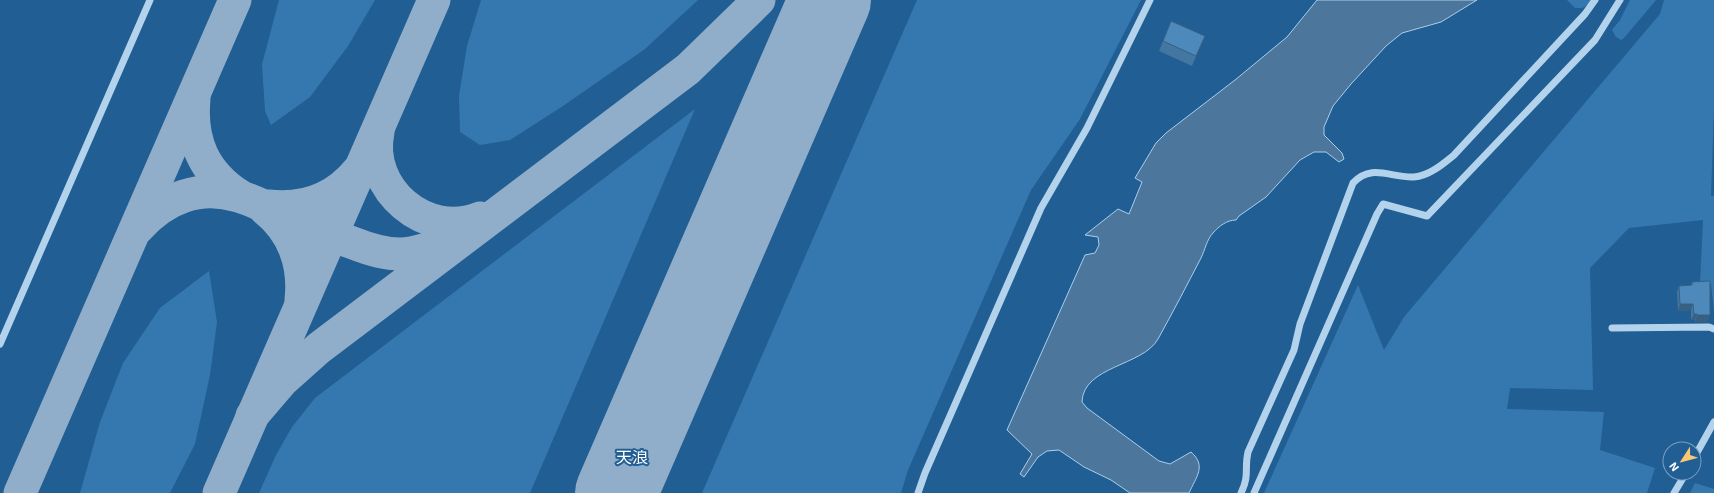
<svg xmlns="http://www.w3.org/2000/svg" width="1714" height="493" viewBox="0 0 1714 493" font-family="'Exo 2','Noto Sans JP',sans-serif">
<style>
.green{fill:#3578b0}
.water{fill:#4d769c;stroke:#a7cfee}
.lines{fill:none;stroke-linecap:round;stroke-linejoin:round}
.taxiway{stroke:#90aec9;stroke-width:33}
.runway{stroke:#90aec9;stroke-width:82}
.minor{stroke:#b3d3ed;stroke-width:7}
.wall{fill:#4376a1}
.shaded-wall{fill:#376083}
.building{fill:#4e89bb;stroke:#376083}
.labels{text-anchor:middle;dominant-baseline:central;stroke-width:4;stroke-linejoin:round;paint-order:stroke}
.quarter-label{font-size:16px;fill:#fff;stroke:#215e93}
</style>
<rect width="100%" height="100%" fill="#215e93"/>
<g class="green">
<path d="M279 0H375L348 46 310 97 271 125 265 111 262 64Z"/>
<path d="M481 0H698L645 49 563 106 510 140 480 145 460 132 459 96 467 46Z"/>
<path d="M917 0H1141L1080 119 1031 190 908 470 901 493H702Z"/>
<path d="M1567 0H1597L1582 8H1575Z"/>
<path d="M1630 0H1656L1624 38 1621 40 1616 37 1612 30 1620 20Z"/>
<path d="M1664 0H1714V108L1711 196H1714V312L1711 284 1700 285 1703 220 1629 228 1590 268 1593 390 1510 388 1507 409 1604 412 1600 450 1655 468 1647 493H1264L1358 285 1384 350 1404 317 1660 14Z"/>
<path d="M695 109 530 493H259L276 455 292 427 315 398Z"/>
<path d="M209 271 217 322 210 375 195 444 170 493H80L100 422 123 363 160 308Z"/>
<path d="M1695 483 1714 489V493H1690Z"/>
</g>
<path class="water" d="M1317 0H1477L1441 22 1402 33 1386 46 1351 84 1333 106 1324 127V135L1342 153 1344 159 1339 162 1326 152H1314L1300 160 1266 197 1239 216 1236 220C1227 220 1219 226 1213 233 1207 239 1205 250 1201 258 1187 285 1173 312 1158 339 1143 366 1083 366 1082 402L1087 408 1159 461 1170 464 1191 452C1207 466 1196 477 1189 493H1130L1111 480 1084 467 1059 450 1047 451 1038 457 1024 477 1020 474 1032 454 1007 430 1085 255 1095 253 1099 245 1098 237 1085 235 1118 209 1129 214 1142 182 1135 178 1156 143 1166 133 1235 80 1287 37Z"/>
<g class="lines">
<g class="taxiway">
<path d="M194 99C190 141 204 173 240 196"/>
<path d="M378 132C366 189 426 240 480 218"/>
<path d="M268 206C303 210 335 199 358 171"/>
<path d="M265 209C293 231 305 264 301 300"/>
<path d="M138 228C164 198 200 184 238 196 252 200 265 207 277 212 302 223 327 234 353 243 368 249 384 254 400 254 417 254 434 246 449 240"/>
<path d="M252 416 282 381 319 348 688 69 759 0"/>
<path d="M20 493 235 0"/>
<path d="M219 493 434 0"/>
</g>
<path class="runway" d="M616 493 830 0"/>
<g class="minor">
<path d="M1612 328 1709 327 1714 329"/>
<path d="M0 344 150 0"/>
<path d="M1694 458 1714 422"/>
<path d="M918 493 925 473 1041 208 1087 128 1150 0"/>
<path d="M1241 493C1250 475 1244 469 1248 452L1294 350 1300 324 1353 183C1372 163 1390 178 1414 177 1429 176 1443 164 1454 155L1585 14 1595 0"/>
<path d="M1254 493 1377 214 1383 204 1427 216 1595 40 1620 0"/>
<path d="M1674 493 1686 473"/>
</g>
</g>
<g class="wall">
<path d="M1205 36 1192 66 1159 51 1163 41Z"/>
<path d="M1692 282 1708 322H1695V320H1691V310L1678 311 1677 292 1679 286 1691 285Z"/>
</g>
<g class="shaded-wall">
<path d="M1205 36 1201 46 1192 66 1196 56Z"/>
<path d="M1680 304H1693L1691 310 1678 311Z"/>
<path d="M1694 314H1697L1695 320H1691Z"/>
<path d="M1697 315H1710L1708 322H1695Z"/>
</g>
<g class="building">
<path d="M1171 21 1205 36 1196 56 1163 41Z"/>
<path d="M1710 281V315H1697V314H1694L1693 304H1680L1679 286 1692 285V282Z"/>
</g>
<g class="labels">
<g class="quarter-label">
<text x="632" y="456">天浪</text>
</g>
</g>
<g transform="translate(1682 461) rotate(234)"><circle r="19" fill="#215e93" stroke="#7a9ebe"/>
<path d="M0-3L7 15L0 10L-7 15Z" fill="#fac775"/>
<text y="-6" font-size="11" font-weight="bold" text-anchor="middle" fill="#ffffff">N</text>
</g>
</svg>
